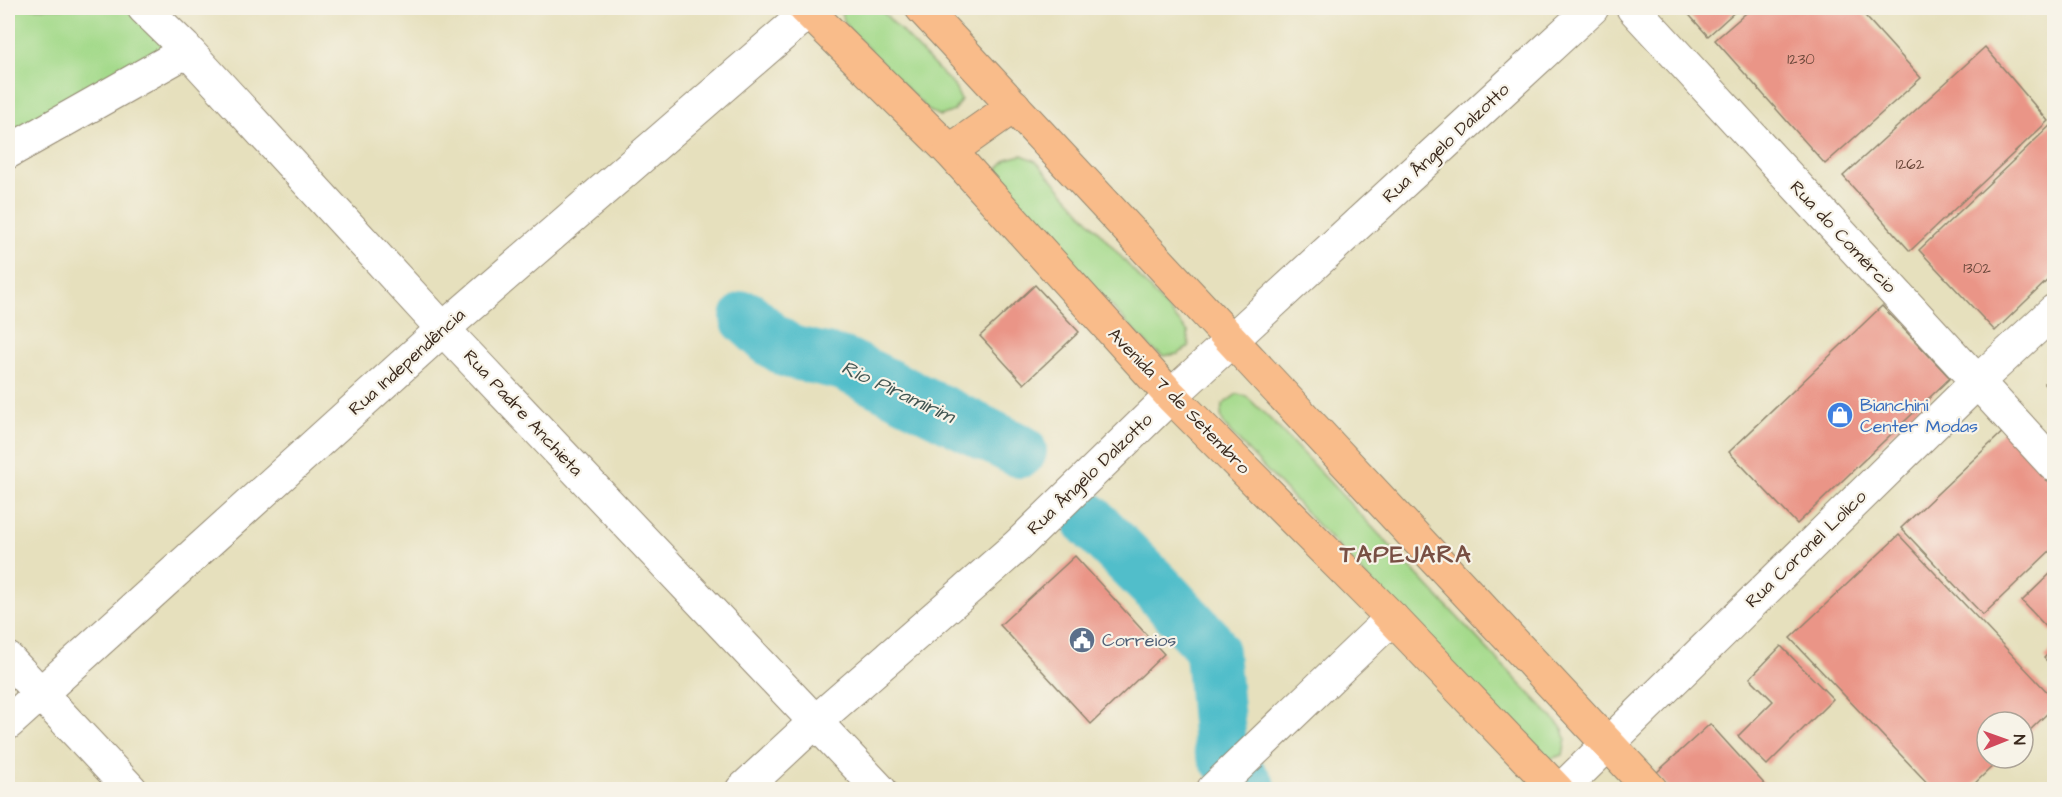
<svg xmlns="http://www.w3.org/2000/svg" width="2062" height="797" viewBox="0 0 2062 797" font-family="'Architects Daughter',sans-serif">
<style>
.green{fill:#a4da8b;stroke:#708254;stroke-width:1.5}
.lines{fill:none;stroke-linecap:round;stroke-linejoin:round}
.river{stroke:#51beca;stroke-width:54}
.building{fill:#ea9587}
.minor-casing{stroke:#90856e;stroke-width:35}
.major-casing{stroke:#90856e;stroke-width:35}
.minor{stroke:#fff;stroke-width:33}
.major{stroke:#f9bc8a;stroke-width:33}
.labels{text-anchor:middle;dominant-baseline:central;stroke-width:4.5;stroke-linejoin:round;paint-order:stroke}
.number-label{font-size:15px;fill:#674538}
.street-label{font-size:18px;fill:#3b2a1e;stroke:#f7f3e8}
.shop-label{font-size:18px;fill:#366cbe;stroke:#f7f3e8;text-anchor:start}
.service-label{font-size:18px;fill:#4e5e75;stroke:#f7f3e8;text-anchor:start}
.water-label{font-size:20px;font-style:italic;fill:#425652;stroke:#f7f3e8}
.district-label{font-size:24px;font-weight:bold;letter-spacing:1.5px;fill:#784f43;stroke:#f7f3e8}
</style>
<rect width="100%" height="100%" fill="#f7f3e8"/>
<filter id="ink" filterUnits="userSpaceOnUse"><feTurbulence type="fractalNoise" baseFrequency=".0167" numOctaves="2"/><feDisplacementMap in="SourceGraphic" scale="12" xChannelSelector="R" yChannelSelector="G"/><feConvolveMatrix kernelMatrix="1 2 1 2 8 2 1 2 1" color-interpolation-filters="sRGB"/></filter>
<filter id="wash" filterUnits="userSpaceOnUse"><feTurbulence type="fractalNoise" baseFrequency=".008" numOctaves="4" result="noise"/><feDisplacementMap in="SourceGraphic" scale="24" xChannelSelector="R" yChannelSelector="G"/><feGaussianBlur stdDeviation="1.35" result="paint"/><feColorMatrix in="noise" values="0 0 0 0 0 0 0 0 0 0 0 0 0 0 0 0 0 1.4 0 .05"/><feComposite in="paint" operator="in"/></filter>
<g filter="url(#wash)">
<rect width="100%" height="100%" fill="#e6e0bd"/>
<g class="green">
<path d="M8 8H146L181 45 8 153Z"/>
<path d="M843 8H879L954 86 961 100 954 111 941 116 929 111 847 27 841 13Z"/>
<path d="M1022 155 1036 161 1188 332 1189 347 1178 354 1163 356 1152 349 1005 194 999 181 998 168 1007 159Z"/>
<path d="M1237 394 1246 396 1271 420 1563 729 1566 739 1563 755 1546 760 1535 757 1224 425 1221 415 1222 405Z"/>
</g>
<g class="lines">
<g class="river">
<path d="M747 318 770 339 790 352 844 364 1020 451"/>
<path d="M1088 519 1156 587 1207 642 1212 652 1220 745 1224 755 1250 790"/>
</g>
</g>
<g id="blocks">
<g class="building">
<path d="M1683 8H1739L1708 36Z"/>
<path d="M1752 8H1858L1921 78 1825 164 1715 40Z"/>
<path d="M1985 47 2048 121 1910 251 1843 176Z"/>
<path d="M2054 122V274L1995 331 1919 250Z"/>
<path d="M1035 285 1079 332 1024 384 980 336Z"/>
<path d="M1882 306 1950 378 1797 524 1729 452Z"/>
<path d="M2054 373V395L2044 384Z"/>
<path d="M2009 426 2054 475V547L1983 615 1901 528Z"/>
<path d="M1899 535 2054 699V707L2023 737V722H1987V758H2001L1968 790H1934L1790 638Z"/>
<path d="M1075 556 1164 654 1091 724 1000 625Z"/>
<path d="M2054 570V629L2051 632 2022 601Z"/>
<path d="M1781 646 1833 699 1767 765 1738 736 1773 701 1750 678Z"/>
<path d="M2054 648V668L2044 658Z"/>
<path d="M1710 724 1768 788 1766 790H1671L1656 773Z"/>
</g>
</g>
</g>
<g filter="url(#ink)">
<use href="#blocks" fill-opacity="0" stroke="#90856e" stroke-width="1.5"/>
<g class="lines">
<defs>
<g id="minor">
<path d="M144 8 184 47 443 329 880 790"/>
<path d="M1633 8 2054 465"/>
<path d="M8 152 187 51"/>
<path d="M8 659 131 790"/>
<path d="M8 723 443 329 813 8"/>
<path d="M742 790 815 722 1017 546 1171 396 1592 8"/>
<path d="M1213 790 1392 618"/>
<path d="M1561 790 1977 382 2054 311"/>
</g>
<g id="major">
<path d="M805 8 950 151 1171 396 1392 618 1557 790"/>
<path d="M922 8 1651 790"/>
<path d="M950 151 1014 106"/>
</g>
</defs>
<use href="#minor" class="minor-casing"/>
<use href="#major" class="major-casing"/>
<use href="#minor" class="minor"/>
<use href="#major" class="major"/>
</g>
</g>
<defs>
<symbol id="shop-disc" viewBox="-11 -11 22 22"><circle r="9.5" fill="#3f7fe0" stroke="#f7f3e8"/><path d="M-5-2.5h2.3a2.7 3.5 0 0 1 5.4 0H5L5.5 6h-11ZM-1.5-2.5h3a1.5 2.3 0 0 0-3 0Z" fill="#fff"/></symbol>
<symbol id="civic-disc" viewBox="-11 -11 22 22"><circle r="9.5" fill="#5c6f8a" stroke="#f7f3e8"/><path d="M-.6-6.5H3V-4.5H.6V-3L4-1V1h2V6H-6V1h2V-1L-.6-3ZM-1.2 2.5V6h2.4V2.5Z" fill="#fff"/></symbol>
</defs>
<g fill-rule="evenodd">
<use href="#shop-disc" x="1825" y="400" width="30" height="30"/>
<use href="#civic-disc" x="1067" y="625" width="30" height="30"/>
</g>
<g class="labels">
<g class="number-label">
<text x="1801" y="59">1230</text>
<text x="1910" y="164">1262</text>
<text x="1977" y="268">1302</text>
</g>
<g class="street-label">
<text transform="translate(1446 143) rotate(-43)">Rua Ângelo Dalzotto</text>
<text transform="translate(1843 237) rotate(47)">Rua do Comércio</text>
<text transform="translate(407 362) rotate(-42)">Rua Independência</text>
<text transform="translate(1179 401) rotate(46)">Avenida 7 de Setembro</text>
<text transform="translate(523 413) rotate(47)">Rua Padre Anchieta</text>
<text transform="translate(1090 474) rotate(-44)">Rua Ângelo Dalzotto</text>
<text transform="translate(1806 549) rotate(-44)">Rua Coronel Lolico</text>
</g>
<g class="shop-label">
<text x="1860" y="405">Bianchini<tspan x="1860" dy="21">Center Modas</tspan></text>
</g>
<g class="service-label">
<text x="1102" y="640">Correios</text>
</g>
<g class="water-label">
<text transform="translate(898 392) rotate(25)">Rio Piramirim</text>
</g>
<g class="district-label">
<text x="1406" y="555">TAPEJARA</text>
</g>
</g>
<rect width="2062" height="797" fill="none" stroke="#f7f3e8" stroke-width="30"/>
<g transform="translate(2005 740) rotate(89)"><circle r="28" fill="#f7f3e8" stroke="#aca397" stroke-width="1.5"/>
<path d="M0-4.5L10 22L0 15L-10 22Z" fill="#d1495b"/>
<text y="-9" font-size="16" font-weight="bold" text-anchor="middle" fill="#3b2a1e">N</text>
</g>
</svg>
